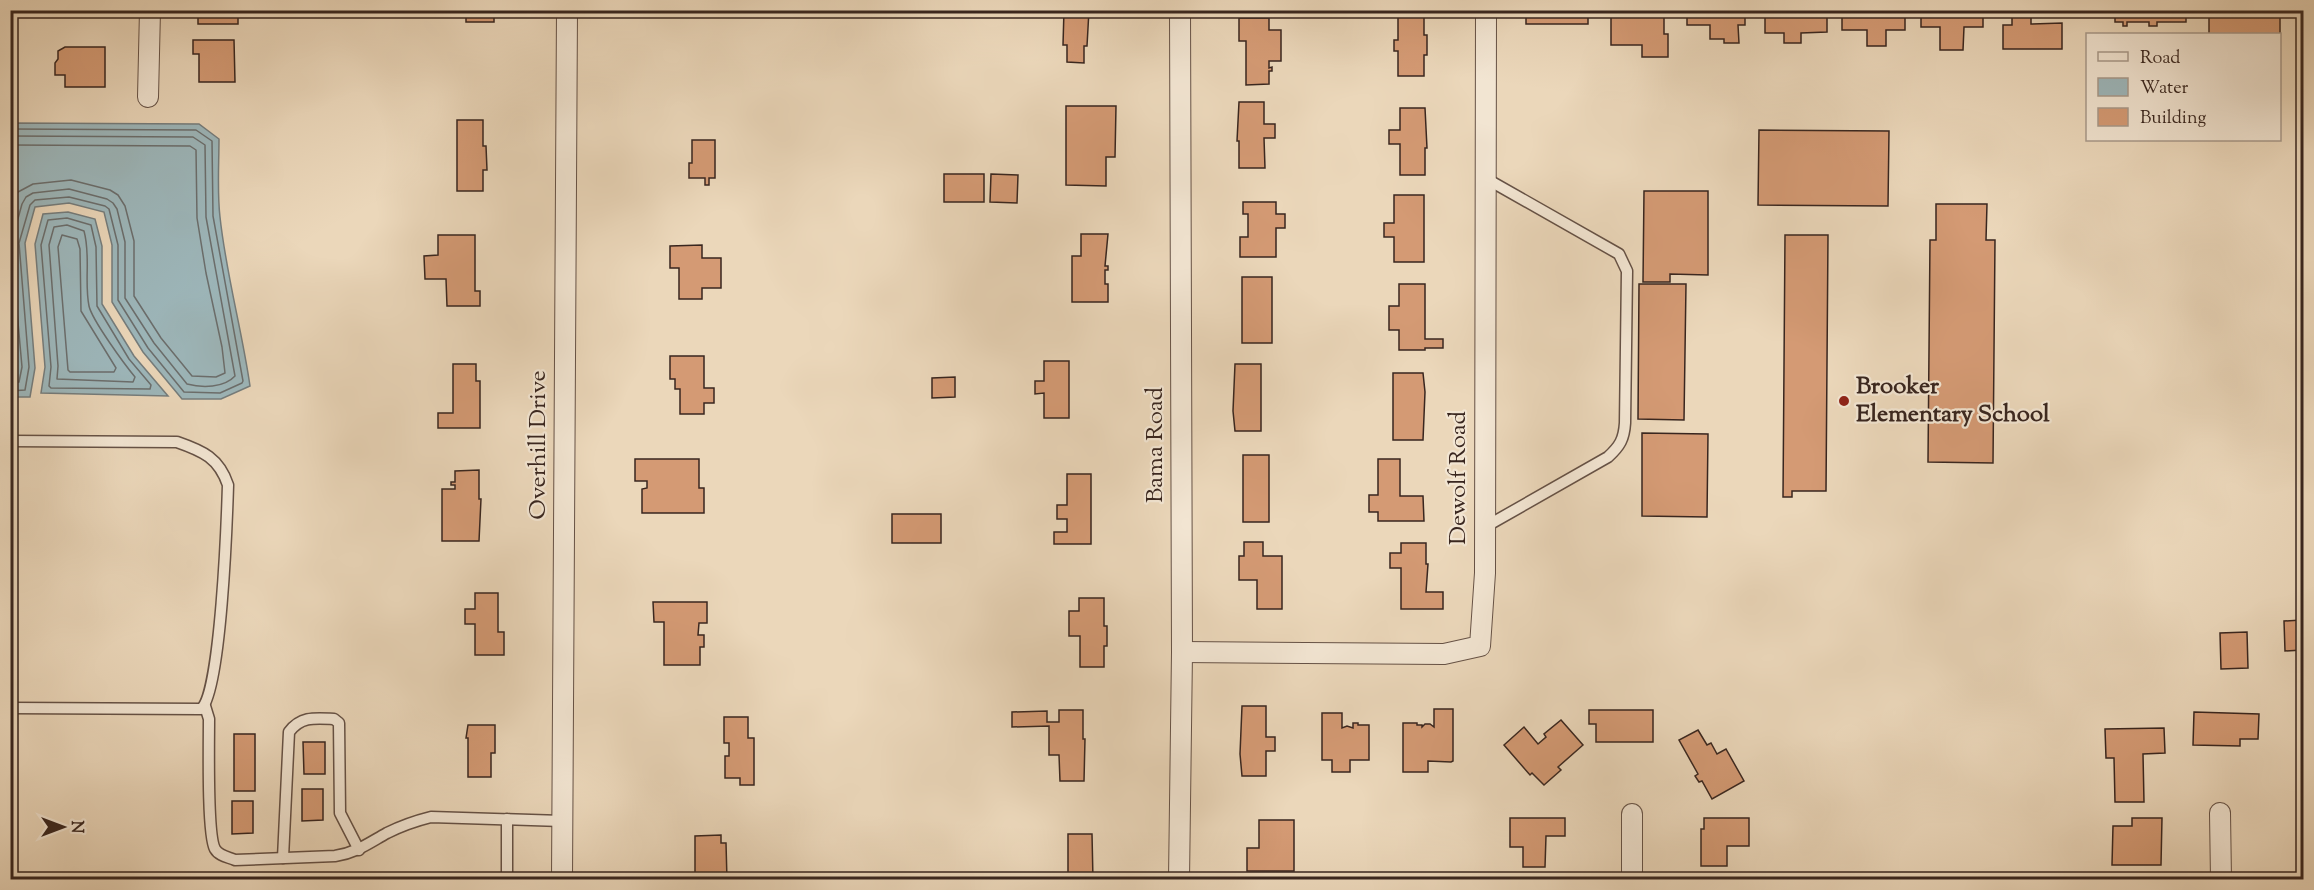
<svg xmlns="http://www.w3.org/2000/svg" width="2314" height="890" viewBox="0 0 2314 890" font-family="'Sorts Mill Goudy',serif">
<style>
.water{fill:#9db7bb;stroke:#757d7d;stroke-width:1.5}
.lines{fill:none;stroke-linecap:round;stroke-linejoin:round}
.shore{stroke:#6b6e6d;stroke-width:1.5}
.building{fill:#d49a74;stroke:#39261f;stroke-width:1.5}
.service-casing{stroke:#665246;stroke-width:13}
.minor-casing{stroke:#665246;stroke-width:22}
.service{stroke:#f2e5d2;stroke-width:10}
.minor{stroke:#f2e5d2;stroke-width:20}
.poi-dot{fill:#8f2418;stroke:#f2e5d2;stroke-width:2}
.labels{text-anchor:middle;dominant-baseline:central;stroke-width:4.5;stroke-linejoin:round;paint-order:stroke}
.poi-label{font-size:24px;font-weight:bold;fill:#39261f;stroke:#f2e5d2;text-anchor:start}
.street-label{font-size:24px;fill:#39261f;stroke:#f2e5d2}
</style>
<rect width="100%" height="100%" fill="#ebd7ba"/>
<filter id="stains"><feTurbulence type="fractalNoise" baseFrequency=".00333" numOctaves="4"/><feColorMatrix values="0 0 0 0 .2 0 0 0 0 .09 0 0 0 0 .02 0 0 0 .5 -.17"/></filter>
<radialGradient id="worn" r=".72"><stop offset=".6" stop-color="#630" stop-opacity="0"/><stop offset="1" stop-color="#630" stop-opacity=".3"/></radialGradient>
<g class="water">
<path d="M11 123 199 124 219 139C219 164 217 192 220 217 226 274 242 330 250 386L221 399H182L143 352 112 302V245L104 212 69 203 35 207 25 243 35 368 30 397H11Z"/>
<path d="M68 212 95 219 102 246V304L134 356 168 396 41 393 45 367 35 244 43 214Z"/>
</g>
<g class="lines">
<g class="shore">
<path d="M10 129 196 130 212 141 213 216 243 381 242 383 220 393 184 392 148 348 118 300V245L109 209 105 206 69 197 35 200 30 205 19 243 29 367 25 390 10 391"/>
<path d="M10 136 193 137 205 145 206 217 235 376C224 388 202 388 187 384L154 343 125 298V242L117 209 113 203 107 199 69 189 33 193 26 197 22 204 11 244 22 367 19 382 10 384"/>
<path d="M10 145 190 146 196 150 197 218 206 273 222 347 225 373 216 377 192 376 161 338 134 296V241L125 206 118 195 110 190 71 180 33 184 18 192 10 211"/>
<path d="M67 218 91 225 96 247 97 306 129 359 151 385 150 389 51 388 49 386 51 367 41 245 48 220Z"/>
<path d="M67 225 84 231C91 256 84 281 89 306 92 320 125 365 135 377L133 382 57 379 58 366 49 245 54 227Z"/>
<path d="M62 235 77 239 80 249 81 311 116 368 114 372H70L68 370 58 247Z"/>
</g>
</g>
<g class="building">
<rect x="72" y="10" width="43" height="6"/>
<rect x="198" y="10" width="40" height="14"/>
<rect x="466" y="10" width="28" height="12"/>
<path d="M647 10H676V12L648 16Z"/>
<path d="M1064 10H1089L1087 46H1084V63L1067 62V45H1063Z"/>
<path d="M1398 10H1424V35H1427V55H1424V76H1398V51H1394V40H1398Z"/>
<rect x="1526" y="10" width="62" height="14"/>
<path d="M1645 10H1664V34H1668V57H1642V45H1611V17H1646Z"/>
<path d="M1687 10H1745V25H1738L1739 43H1724V39H1710V25H1687Z"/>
<path d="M1765 10H1827V32L1801 33V43H1784V33H1765Z"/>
<path d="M1842 10H1905V30H1886V46H1867V30H1842Z"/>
<path d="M1921 10H1983V27H1964L1963 50H1940V27H1921Z"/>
<path d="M2012 10H2031V24L2062 23V49H2003V25H2012Z"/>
<path d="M2115 10H2186V22H2157V26H2149V22H2127V26H2123V22H2115Z"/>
<path d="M2209 10H2251V14H2280V35L2209 34Z"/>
<path d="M1239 18H1269V30H1281V61H1269V68L1272 67V71H1269V84L1246 85V41H1239Z"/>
<path d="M193 40H234L235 82H199V54H193Z"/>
<path d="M65 47H105V87H65V75H55V63L58 59V51Z"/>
<path d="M1239 102H1264V124H1275V138H1264L1265 168H1239V141H1237Z"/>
<path d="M1066 106H1116L1115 157H1106V186L1066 185Z"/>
<path d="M1400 108H1425L1427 148H1425V175H1400V144H1389V130H1400Z"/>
<path d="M457 120H483V146H486L487 170H483V191H457Z"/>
<path d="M1759 130 1889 131 1888 206 1758 205Z"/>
<path d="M692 140H715V178H709V185H705V178H689V163H692Z"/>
<rect x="944" y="174" width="40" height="28"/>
<path d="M991 174 1018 175 1017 203 990 202Z"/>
<path d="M1644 191H1708V275L1670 274V282H1643Z"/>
<path d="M1394 195H1424V262H1394V237H1384V223H1394Z"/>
<path d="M1243 202H1276V214H1285V228H1276V257H1240V237H1248V214H1243Z"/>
<path d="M1936 204H1987L1986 240H1995L1993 463 1928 462 1930 240H1936Z"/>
<path d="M1081 234H1108L1105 266H1108V270H1105V284H1108V302H1072V256H1081Z"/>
<path d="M438 235H475V291H480V306H447L446 279H425L424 256 438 255Z"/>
<path d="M1785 235H1828L1826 491H1792V497H1783Z"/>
<path d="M702 245V258H721V288H702V299H679V268H670V246Z"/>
<rect x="1242" y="277" width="30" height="66"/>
<path d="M1399 284H1425V339H1443V348H1425V350H1399V330H1389V306H1399Z"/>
<path d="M1639 284H1686L1684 420 1638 419Z"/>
<path d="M670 356H704V388H714V403H704V414H680V389H675V379H670Z"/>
<path d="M1044 361H1069V418H1044V393L1035 394V381H1044Z"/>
<path d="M453 364H476V381H480V428H438V413H453Z"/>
<path d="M1235 364H1261V431H1235L1233 411Z"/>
<path d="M1393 373H1423L1425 392 1423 440H1393Z"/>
<path d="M955 377V397L932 398V378Z"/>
<path d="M1642 433 1708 434 1707 517 1642 516Z"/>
<rect x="1243" y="455" width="26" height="67"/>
<path d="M635 459H699V488H704V513H642V489L647 488V481H635Z"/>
<path d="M1378 459H1400V496H1423L1424 521H1378V512H1369V495H1378Z"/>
<path d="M479 470V499H481L479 541H442V489H455V485H451V482H455V471Z"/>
<path d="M1067 474H1091V544H1054V532H1067V519H1057V505H1067Z"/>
<rect x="892" y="514" width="49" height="29"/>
<path d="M1244 542H1263V556H1282V609H1257V580H1239V556H1244Z"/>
<path d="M1401 543H1426V564H1428L1426 592H1443V609H1401V568H1390V553H1401Z"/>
<path d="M475 593H498V632H504V655H475V624H465V609H475Z"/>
<path d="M1079 598H1104V626H1107V646H1104V667H1080V636H1069V611H1079Z"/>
<path d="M653 602H707V623H699L698 635H704V647H700V665H664V622H654Z"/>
<path d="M2301 620 2302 650 2285 651 2284 621Z"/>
<path d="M2247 632 2248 668 2221 669 2220 633Z"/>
<path d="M2297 705H2304V791H2299Z"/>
<path d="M1242 706H1266V737H1275V751H1266V776H1242L1240 754Z"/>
<path d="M1434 709H1453V761L1451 762 1428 761V772H1403V723H1417V725H1422V727L1425 724H1430L1434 727Z"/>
<path d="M1059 710H1083V739H1085L1084 781H1060L1059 755H1049V726L1012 727V712L1047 711V722H1059Z"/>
<path d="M1589 710H1653V742H1596V724H1589Z"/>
<path d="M2194 712 2259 714 2258 739H2240V746L2193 745Z"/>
<path d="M1322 713H1342V728L1347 726 1353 728V723H1358V725H1369V760H1350V772H1332V760H1322Z"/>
<path d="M724 717H748V738H754V785H740V778H725V756H729V743H724Z"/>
<path d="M1561 720 1583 745 1558 767 1561 770 1544 785 1532 773 1530 775 1504 745 1524 727 1538 744 1546 737 1544 734Z"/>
<path d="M468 725H495V753H491V777H468V738H466Z"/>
<path d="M2164 728 2165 753 2143 754 2144 802H2115L2114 758H2106L2105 729Z"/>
<path d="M1698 730 1707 745 1711 743 1717 754 1726 749 1744 781 1712 799 1702 781 1699 782 1695 776 1698 774 1679 740Z"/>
<rect x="234" y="734" width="21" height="57"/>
<path d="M303 742H325V774H304Z"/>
<path d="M302 789H323V820L302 821Z"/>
<path d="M232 801H253V833L232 834Z"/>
<path d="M1510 818H1565V836H1546L1545 867H1523V847H1510Z"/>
<path d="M1704 818H1749V846H1727V866H1701V829H1704Z"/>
<path d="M2132 818H2162L2161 865H2112L2113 826H2132Z"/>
<rect x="2298" y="819" width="6" height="22"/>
<path d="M1259 820H1294V871H1247V848H1259Z"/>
<path d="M1068 834H1092L1093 880H1068Z"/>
<path d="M721 835V843H726L727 880H695V836Z"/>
</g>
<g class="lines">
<defs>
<g id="service">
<path d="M10 441 177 442C203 451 219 458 228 485 227 518 221 693 201 709L10 708"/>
<path d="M1485 527 1608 457C1620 446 1624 439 1625 423L1627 271 1619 254 1485 178"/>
<path d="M205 706 209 719C209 741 207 835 215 849 219 856 228 857 235 860L335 856C356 853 369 843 387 833 401 826 415 821 431 817L562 821"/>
<path d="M507 819V880"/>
<path d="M283 858 289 732C301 716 315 718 334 719L339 723 340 813 359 850"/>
</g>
<g id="minor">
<path d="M148 97 150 10"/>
<path d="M1182 652 1444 654 1480 646 1485 573 1486 10"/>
<path d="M2220 813 2221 880"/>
<path d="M1632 814V880"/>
<path d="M562 880 567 10"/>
<path d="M1179 880 1182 652 1180 10"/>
</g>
</defs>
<use href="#service" class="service-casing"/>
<use href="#minor" class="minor-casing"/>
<use href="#service" class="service"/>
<use href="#minor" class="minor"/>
</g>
<circle class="poi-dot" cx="1844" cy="401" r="6"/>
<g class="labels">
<g class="poi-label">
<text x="1856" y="387">Brooker<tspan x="1856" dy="28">Elementary School</tspan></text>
</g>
<g class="street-label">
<text transform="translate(539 445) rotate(-90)">Overhill Drive</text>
<text transform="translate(1156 445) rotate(-90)">Bama Road</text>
<text transform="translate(1459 478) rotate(-90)">Dewolf Road</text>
</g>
</g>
<rect width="2314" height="890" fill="none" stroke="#ebd7ba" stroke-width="36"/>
<rect x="12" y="12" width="2290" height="866" fill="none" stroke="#39261f" stroke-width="3"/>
<rect x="18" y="18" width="2278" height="854" fill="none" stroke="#39261f" stroke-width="1.5"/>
<rect x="2086" y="33" width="195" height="108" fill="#f2e5d2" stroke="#a8998a" stroke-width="1.5"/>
<rect x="2098" y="52" width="30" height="9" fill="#f2e5d2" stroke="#a8998a" stroke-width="1.5"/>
<text x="2140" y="63" font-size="18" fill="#39261f">Road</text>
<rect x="2098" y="78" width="30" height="18" fill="#9db7bb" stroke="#a8998a" stroke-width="1.5"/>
<text x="2140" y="93" font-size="18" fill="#39261f">Water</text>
<rect x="2098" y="108" width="30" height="18" fill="#d49a74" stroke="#a8998a" stroke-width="1.5"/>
<text x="2140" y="123" font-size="18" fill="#39261f">Building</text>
<g transform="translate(63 827) rotate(90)" stroke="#f2e5d2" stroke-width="4.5" paint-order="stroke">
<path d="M0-4.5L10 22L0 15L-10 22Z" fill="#39261f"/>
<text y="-9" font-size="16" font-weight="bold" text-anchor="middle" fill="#39261f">N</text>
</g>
<rect width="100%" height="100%" filter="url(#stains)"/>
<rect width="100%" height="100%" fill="url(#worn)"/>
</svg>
